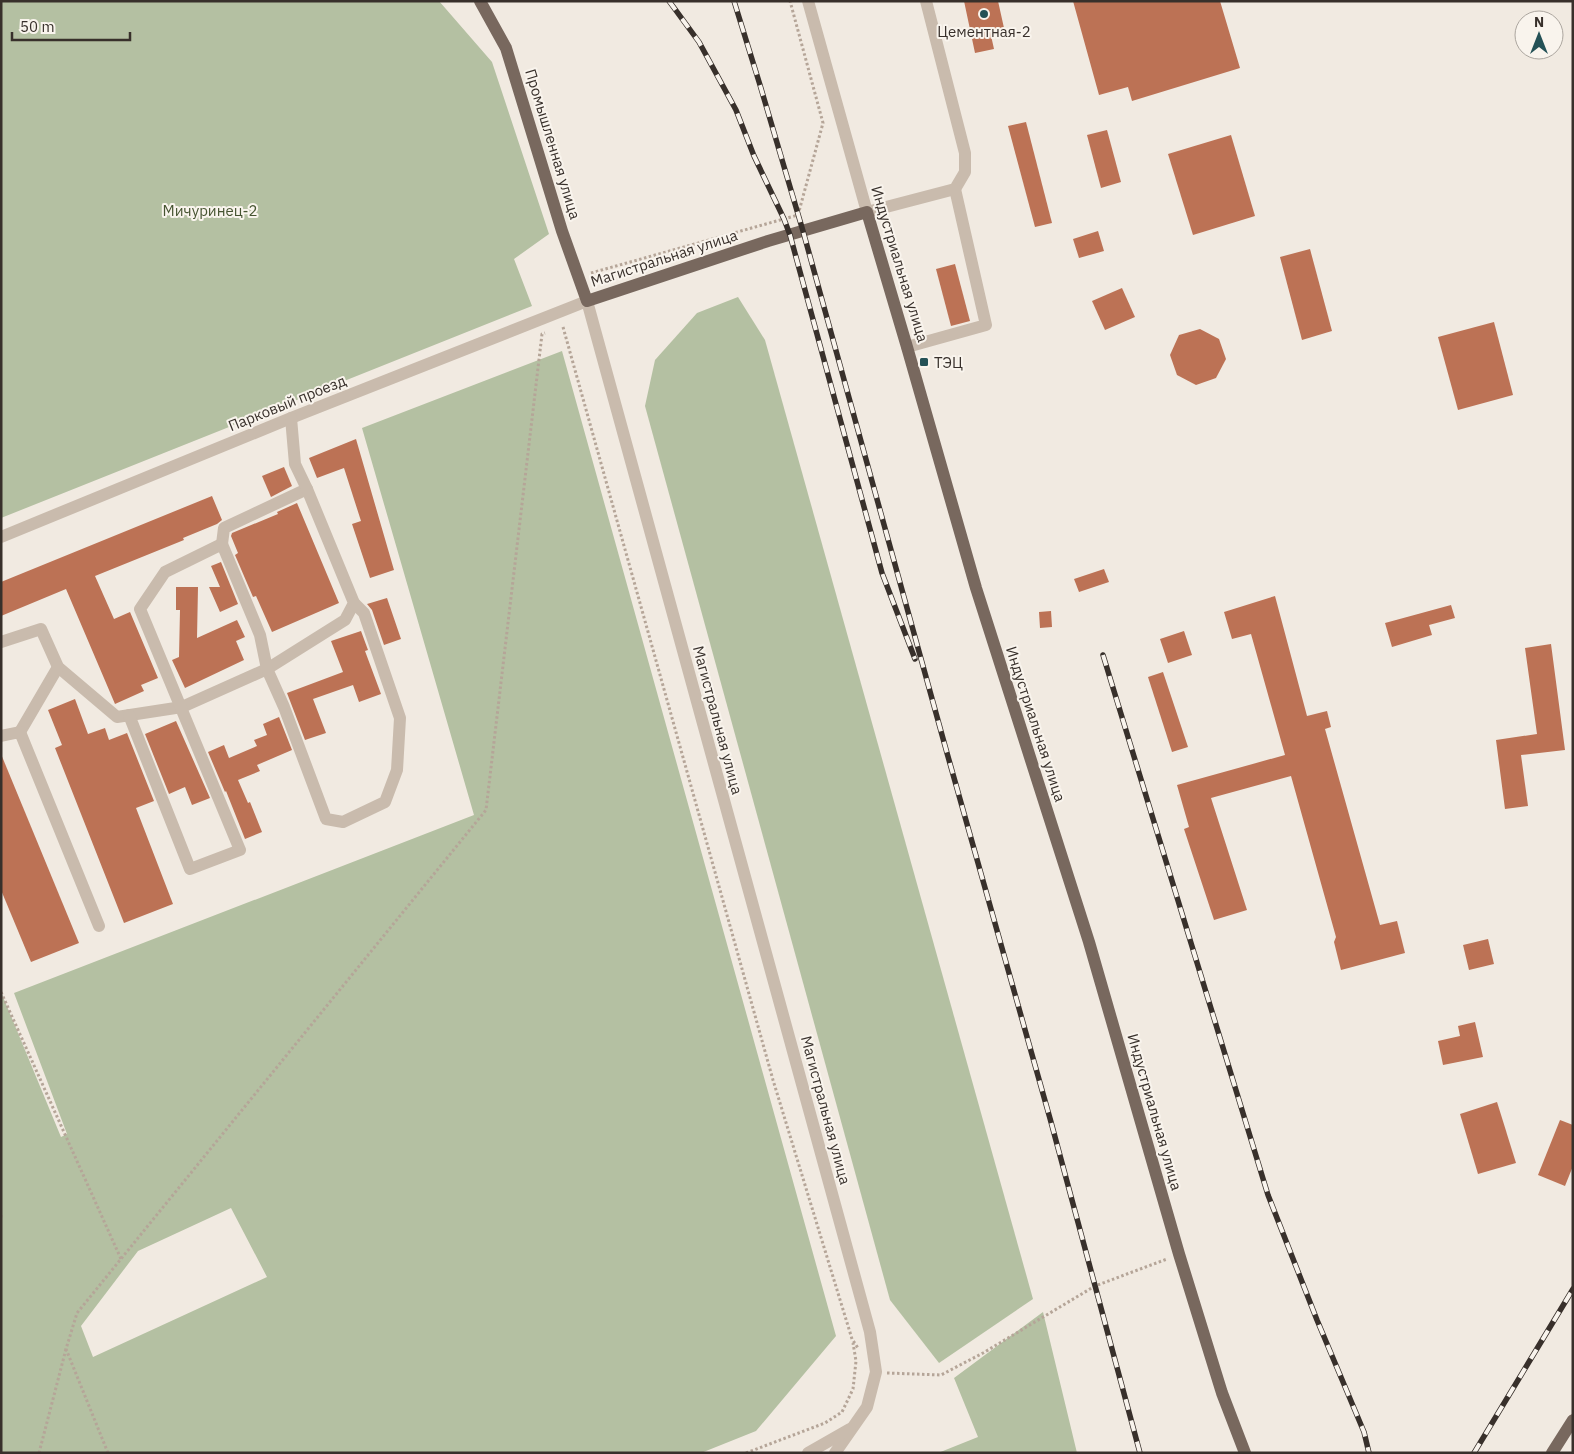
<svg xmlns="http://www.w3.org/2000/svg" width="1574" height="1454" viewBox="0 0 1574 1454" font-family="'IBM Plex Sans',sans-serif">
<style>
.green{fill:#b4c0a2;fill-rule:evenodd}
.building{fill:#bc7255}
.lines{fill:none;stroke-linecap:round;stroke-linejoin:round}
.path{stroke:#b5a598;stroke-width:3;stroke-dasharray:2.5 2.5;stroke-linecap:butt}
.minor{stroke:#c9bbad;stroke-width:12}
.major{stroke:#78685e;stroke-width:12}
.rail-casing{stroke:#38302b;stroke-width:5.5}
.rail{stroke:#f9f4ed;stroke-width:4;stroke-dasharray:11;stroke-linecap:butt}
.poi-dot{fill:#245156;stroke:#f9f4ed;stroke-width:2}
.labels{text-anchor:middle;dominant-baseline:central;stroke-width:4;stroke-linejoin:round;paint-order:stroke}
.poi-label{font-size:15px;fill:#38302b;stroke:#f9f4ed}
.street-label{font-size:15px;fill:#38302b;stroke:#f9f4ed}
.park-label{font-size:15px;fill:#465431;stroke:#f9f4ed}
</style>
<rect width="100%" height="100%" fill="#f1eae1"/>
<g class="green">
<path d="M1 1H439L492 62 549 234 514 259 532 306 1 518Z"/>
<path d="M738 297 765 340 1033 1299 939 1363 890 1300 645 406 655 360 697 313Z"/>
<path d="M562 351 836 1336 756 1431 701 1453H1V992L61 1137 67 1134 14 993 474 815 362 428ZM231 1208 267 1277 93 1357 81 1326 138 1251Z"/>
<path d="M1043 1312 1077 1453H938L978 1437 954 1378Z"/>
</g>
<g class="building">
<path d="M964 1H998L1004 28 990 31 994 49 975 53Z"/>
<path d="M1073 1H1220L1240 68 1132 101 1128 87 1099 95Z"/>
<path d="M1026 122 1052 223 1035 227 1008 126Z"/>
<path d="M1107 130 1121 182 1101 188 1087 135Z"/>
<path d="M1231 135 1255 216 1193 235 1168 154Z"/>
<path d="M1098 231 1104 251 1079 258 1073 239Z"/>
<path d="M1310 249 1332 331 1302 340 1280 257Z"/>
<path d="M955 264 970 321 951 326 936 269Z"/>
<path d="M1122 288 1135 317 1105 330 1092 301Z"/>
<path d="M1494 322 1513 395 1458 410 1438 337Z"/>
<path d="M1200 329 1219 339 1226 359 1216 378 1196 385 1177 375 1170 355 1179 335Z"/>
<path d="M356 439 394 570 370 578 352 524 361 521 344 468 317 478 309 458Z"/>
<path d="M284 467 292 486 271 497 262 476Z"/>
<path d="M212 496 222 520 217 524 183 538 184 540 95 576 114 619 130 612 158 678 141 685 144 691 115 704 66 589 1 616V582Z"/>
<path d="M297 503 339 603 272 632 256 596 253 597 235 555 238 553 231 536 232 533 278 514 277 512Z"/>
<path d="M221 562 238 604 220 612 209 587H220L211 566Z"/>
<path d="M1104 569 1109 582 1079 592 1074 579Z"/>
<path d="M176 587H198L197 638 237 620 245 637 236 641 244 660 185 688 172 660 179 657 180 610H176Z"/>
<path d="M1275 596 1307 716 1327 711 1331 727 1325 729 1380 925 1397 921 1405 953 1341 970 1334 942 1336 937 1291 776 1211 798 1247 910 1214 920 1184 829 1189 827 1177 785 1285 755 1251 634 1232 639 1224 612Z"/>
<path d="M387 598 401 639 384 645 372 610 367 604Z"/>
<path d="M1451 605 1455 618 1429 625 1432 635 1392 647 1385 623Z"/>
<path d="M1051 611 1052 627 1040 628 1039 612Z"/>
<path d="M361 631 368 650 365 651 381 694 359 702 353 685 313 699 326 733 305 740 287 693 343 672 331 641Z"/>
<path d="M1184 631 1192 655 1168 663 1160 639Z"/>
<path d="M1551 644 1565 750 1521 755 1528 806 1505 809 1496 740 1537 734 1525 648Z"/>
<path d="M1163 672 1188 747 1172 752 1148 677Z"/>
<path d="M75 699 88 734 105 728 109 740 127 733 154 801 136 808 173 904 124 923 55 748 62 745 48 710Z"/>
<path d="M279 717 292 750 257 765 260 771 238 780 248 803 250 802 262 832 245 839 226 791 225 792 208 752 224 745 229 758 257 746 254 740 267 735 263 724Z"/>
<path d="M176 721 210 798 192 805 185 787 169 794 145 734Z"/>
<path d="M1 754 79 943 31 962 1 890Z"/>
<path d="M1488 939 1494 964 1469 970 1463 945Z"/>
<path d="M1475 1022 1483 1057 1443 1065 1438 1041 1460 1036 1458 1026Z"/>
<path d="M1497 1102 1516 1163 1478 1174 1460 1114Z"/>
<path d="M1560 1120 1573 1125V1166L1565 1186 1538 1175Z"/>
</g>
<g class="lines">
<g class="path">
<path d="M591 273 798 215 823 123 790 1"/>
<path d="M563 327 773 1080 852 1339 858 1348"/>
<path d="M1 992 121 1259"/>
<path d="M1 1215V1220"/>
<path d="M887 1373 941 1375 983 1353 1095 1286 1167 1259"/>
<path d="M39 1453 66 1349"/>
<path d="M108 1453 66 1349 77 1313 486 810 542 334 545 333"/>
<path d="M746 1453 825 1423 842 1412 853 1389 856 1361 853 1343"/>
</g>
<g class="minor">
<path d="M808 1 867 212 955 189 965 172V153L926 1"/>
<path d="M907 347 986 325 955 189"/>
<path d="M1 537 291 418 587 301 870 1332 876 1372 867 1407 835 1453"/>
<path d="M222 544 224 528 307 489"/>
<path d="M1 642 41 629 58 667 117 717 182 707 267 669 345 620 354 603 307 489 295 464 291 418"/>
<path d="M129 715 190 869 240 850 140 609 165 572 222 544 260 635 267 669 284 707 326 819 343 822 385 802 397 770 400 718 364 613 354 603"/>
<path d="M20 732 58 667"/>
<path d="M1 736 20 732 99 926"/>
<path d="M808 1453 850 1429"/>
</g>
<g class="major">
<path d="M480 1 506 48 562 231 587 301 768 241 867 212 907 347 976 588 1089 942 1179 1254 1222 1393 1245 1453"/>
<path d="M1552 1453 1573 1420"/>
</g>
<defs>
<g id="rail">
<path d="M669 1 699 42 736 110 754 156 784 219 790 235 882 573 915 659"/>
<path d="M734 1 760 85 803 231 947 753 1051 1122 1140 1453"/>
<path d="M1103 655 1268 1195 1317 1320 1364 1432 1369 1453"/>
<path d="M1474 1453 1573 1289"/>
</g>
</defs>
<use href="#rail" class="rail-casing"/>
<use href="#rail" class="rail"/>
</g>
<g class="poi-dot">
<circle cx="984" cy="14" r="5"/>
<rect x="919" y="357" width="10" height="10" rx="2.5"/>
</g>
<g class="labels">
<g class="poi-label">
<text x="984" y="31">Цементная-2</text>
<text x="934" y="362" text-anchor="start">ТЭЦ</text>
</g>
<g class="street-label">
<text transform="translate(553 144) rotate(73)">Промышленная улица</text>
<text transform="translate(664 258) rotate(-18)">Магистральная улица</text>
<text transform="translate(900 264) rotate(73)">Индустриальная улица</text>
<text transform="translate(287 403) rotate(-22)">Парковый проезд</text>
<text transform="translate(718 720) rotate(75)">Магистральная улица</text>
<text transform="translate(1036 724) rotate(72)">Индустриальная улица</text>
<text transform="translate(826 1110) rotate(75)">Магистральная улица</text>
<text transform="translate(1155 1112) rotate(74)">Индустриальная улица</text>
</g>
<g class="park-label">
<text x="210" y="210">Мичуринец-2</text>
</g>
</g>
<rect width="1574" height="1454" fill="none" stroke="#38302b" stroke-width="5"/>
<g transform="translate(1539 35)"><circle r="24" fill="#f9f4ed" stroke="#aca69f"/>
<path d="M0-4L9 19L0 12L-9 19Z" fill="#245156"/>
<text y="-8" font-size="14" font-weight="bold" text-anchor="middle" fill="#38302b">N</text>
</g>
<path d="M12 32v8h118v-8" fill="none" stroke="#38302b" stroke-width="2.5"/>
<text x="20" y="32" font-size="15" fill="#38302b" stroke="#f9f4ed" stroke-width="4" paint-order="stroke">50 m</text>
</svg>
